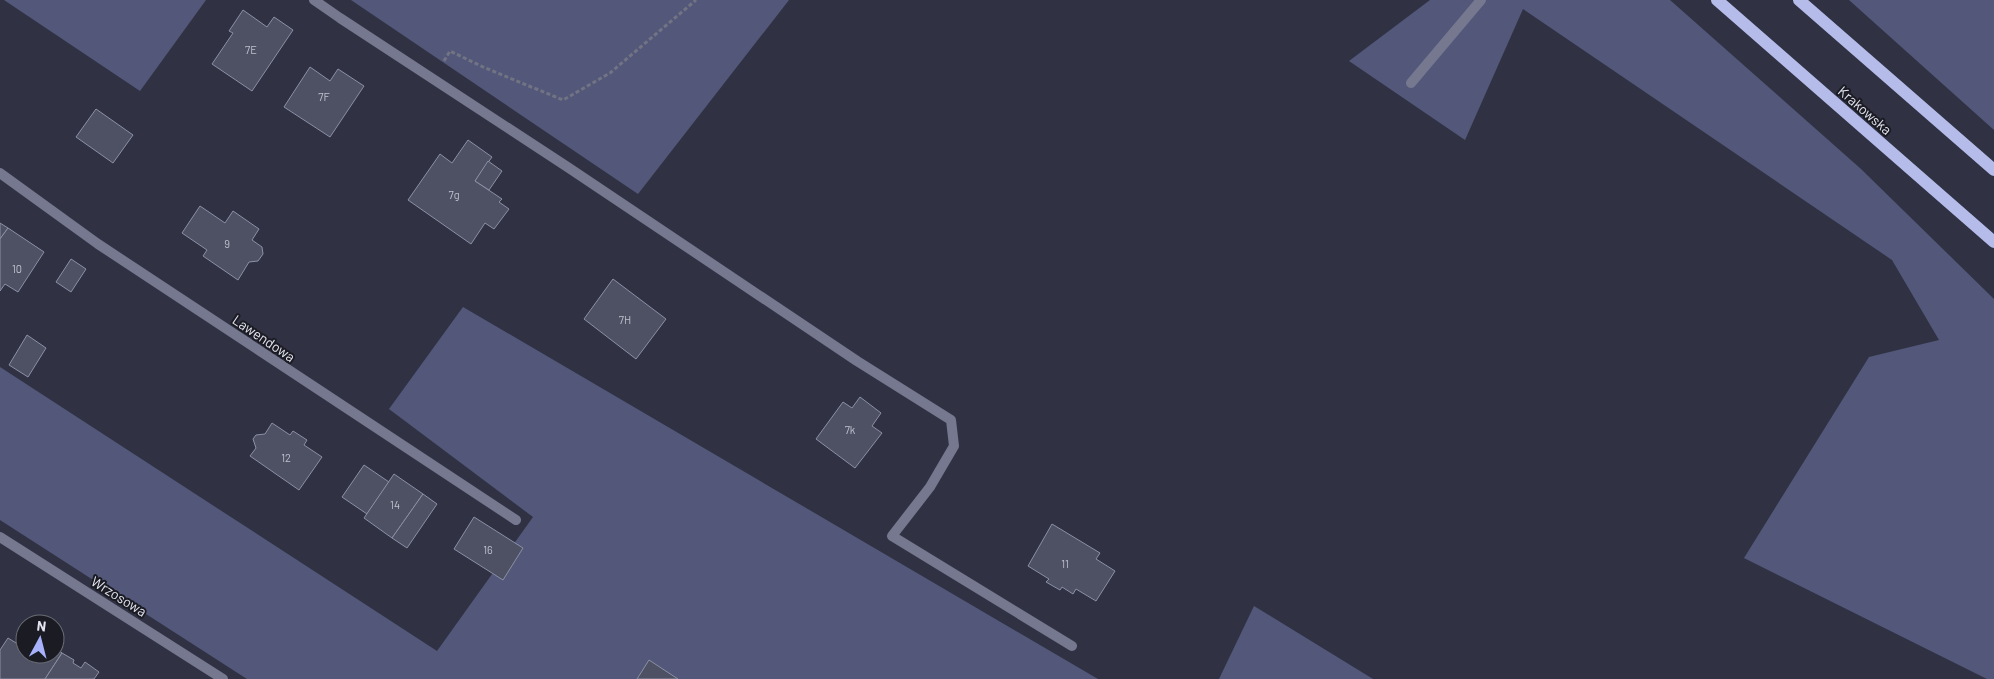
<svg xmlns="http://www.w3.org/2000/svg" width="1994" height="679" viewBox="0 0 1994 679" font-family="Barlow,sans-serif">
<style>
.green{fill:#53587a}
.building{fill:#4e5164;stroke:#8c90a5}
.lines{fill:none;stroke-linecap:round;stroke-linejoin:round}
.path{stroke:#727483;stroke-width:3;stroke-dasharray:4 2.5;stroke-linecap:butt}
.lane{stroke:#75788f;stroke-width:10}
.street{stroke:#75788f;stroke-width:10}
.primary{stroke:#b5bcea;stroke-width:12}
.labels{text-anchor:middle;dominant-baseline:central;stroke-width:4;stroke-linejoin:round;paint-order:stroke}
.number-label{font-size:11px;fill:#bec0cd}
.street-label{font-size:14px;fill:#e3e5f0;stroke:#1a1b23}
</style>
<rect width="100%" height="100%" fill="#303244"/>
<g class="green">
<path d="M4 0H206L140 91Z"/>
<path d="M351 0H789L638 194Z"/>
<path d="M1430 0H1670L1861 169 1994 299V679H1987L1744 558 1869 357 1939 340 1892 260 1523 9 1465 140 1349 61Z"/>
<path d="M1849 0H1994V130Z"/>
<path d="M463 307 1098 679H247L0 520V367L437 651 533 517 389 409Z"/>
<path d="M1254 606 1373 679H1219Z"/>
</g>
<g class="building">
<path d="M243 10 267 27 274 17 293 30 252 91 212 64 233 33 229 31Z"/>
<path d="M310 67 330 81 338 69 364 86 330 137 284 107Z"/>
<path d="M96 109 133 135 113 163 76 137Z"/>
<path d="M468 140 492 157 475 181 502 199 499 202 509 209 494 229 485 223 471 244 408 200 440 154 452 163Z"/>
<path d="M488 161 502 171 489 190 475 181Z"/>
<path d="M200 206 225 223 233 211 259 229 252 240 262 247 263 254 258 261 249 262 238 280 203 256 207 250 182 233Z"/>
<path d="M0 223 8 228 0 239Z"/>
<path d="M8 228 44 252 18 292 5 284 0 291V239Z"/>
<path d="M71 259 86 269 71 292 56 282Z"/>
<path d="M613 279 666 319 636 359 584 319Z"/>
<path d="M27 335 46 348 28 377 9 365Z"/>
<path d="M860 397 881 413 872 426 882 433 855 468 816 439 843 402 852 408Z"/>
<path d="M272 423 290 435 293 431 307 440 304 445 322 457 299 490 250 456 256 448 253 439 256 435 265 434Z"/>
<path d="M364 465 389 482 367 514 342 497Z"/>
<path d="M394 474 423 494 392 538 364 518Z"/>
<path d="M423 494 437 504 407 548 392 538Z"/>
<path d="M474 517 523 548 503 580 454 549Z"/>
<path d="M1052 524 1100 553 1096 559 1115 571 1096 601 1076 589 1073 594 1062 587 1060 590 1046 582 1049 579 1028 566Z"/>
<path d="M8 638 21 646 25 640V654H55V647L62 653 45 679H0V650Z"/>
<path d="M62 653 74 660 73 663 81 668 85 662 99 672 94 679H45Z"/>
<path d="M649 660 678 679H637Z"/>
</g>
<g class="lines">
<path class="path" d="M444 61 450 51 483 67 563 100 610 73 696 0"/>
<g class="lane">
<path d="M314 0 340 18 569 168 857 361 951 420 954 446 930 487 892 536 1072 646"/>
<path d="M1411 83 1481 0"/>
</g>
<g class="street">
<path d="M0 173 98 244 516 520"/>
<path d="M0 537 223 679"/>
</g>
<g class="primary">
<path d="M1717 0 1994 242"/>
<path d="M1799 0 1994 170"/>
</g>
</g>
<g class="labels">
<g class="number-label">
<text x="251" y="49">7E</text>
<text x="324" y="96">7F</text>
<text x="454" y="194">7g</text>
<text x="227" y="243">9</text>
<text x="17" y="268">10</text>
<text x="625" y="319">7H</text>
<text x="850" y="429">7k</text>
<text x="286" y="457">12</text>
<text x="395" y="504">14</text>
<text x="488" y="549">16</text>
<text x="1065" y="563">11</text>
</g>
<g class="street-label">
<text transform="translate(1865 110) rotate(41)">Krakowska</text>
<text transform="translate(264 338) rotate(34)">Lawendowa</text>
<text transform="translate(119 596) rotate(32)">Wrzosowa</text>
</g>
</g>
<g transform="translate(40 639) rotate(7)"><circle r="24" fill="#1a1b23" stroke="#6a6c75"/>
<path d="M0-4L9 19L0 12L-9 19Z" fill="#a7b1fc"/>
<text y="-8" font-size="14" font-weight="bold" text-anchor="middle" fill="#e3e5f0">N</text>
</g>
</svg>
